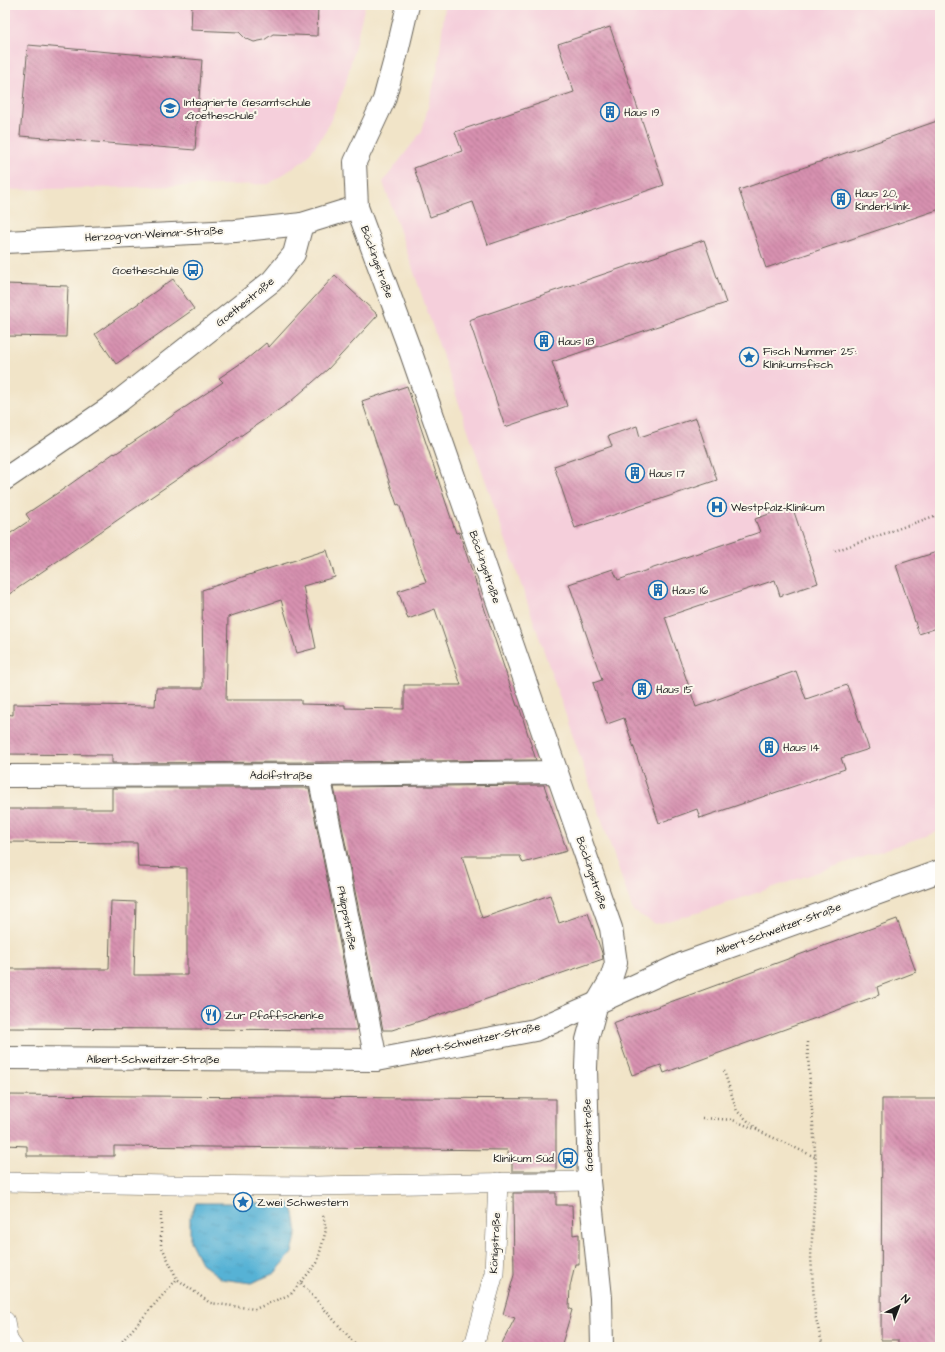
<svg xmlns="http://www.w3.org/2000/svg" width="945" height="1352" viewBox="0 0 945 1352" font-family="'Architects Daughter',sans-serif">
<style>
.built{fill:#f5cfdb}
.water{fill:url(#water-ripples);stroke:#3a6778}
.building{fill:url(#building-back-hatch)}
.lines{fill:none;stroke-linecap:round;stroke-linejoin:round}
.lane-casing{stroke:#676258;stroke-width:20}
.street-casing{stroke:#676258;stroke-width:24}
.path{stroke:#676258;stroke-width:2.5;stroke-dasharray:1 3;stroke-linecap:butt}
.lane{stroke:#fff;stroke-width:19}
.street{stroke:#fff;stroke-width:22}
.labels{text-anchor:middle;dominant-baseline:central;stroke-width:4;stroke-linejoin:round;paint-order:stroke}
.poi-label{font-size:11px;fill:#1c1c1c;stroke:#fbf7ec;text-anchor:start}
.street-label{font-size:11px;fill:#1c1c1c;stroke:#fbf7ec}
</style>
<defs>
<pattern id="water-ripples" width="26" height="14" patternUnits="userSpaceOnUse"><rect width="26" height="14" fill="#57b2d5"/><path d="M2 4q2-2 4 0t4 0M15 11q2-2 4 0t4 0" fill="none" stroke="#4b98b6"/></pattern>
<pattern id="building-back-hatch" width="6" height="6" patternUnits="userSpaceOnUse"><rect width="6" height="6" fill="#d791b0"/><path d="M-1 5l2 2M0 0l6 6M5-1l2 2" fill="none" stroke="#ae768e"/></pattern>
</defs>
<rect width="100%" height="100%" fill="#fbf7ec"/>
<filter id="ink" filterUnits="userSpaceOnUse"><feTurbulence type="fractalNoise" baseFrequency=".025" numOctaves="2"/><feDisplacementMap in="SourceGraphic" scale="8" xChannelSelector="R" yChannelSelector="G"/><feConvolveMatrix kernelMatrix="1 2 1 2 8 2 1 2 1" color-interpolation-filters="sRGB"/></filter>
<filter id="wash" filterUnits="userSpaceOnUse"><feTurbulence type="fractalNoise" baseFrequency=".012" numOctaves="4" result="noise"/><feDisplacementMap in="SourceGraphic" scale="16" xChannelSelector="R" yChannelSelector="G"/><feGaussianBlur stdDeviation="0.9" result="paint"/><feColorMatrix in="noise" values="0 0 0 0 0 0 0 0 0 0 0 0 0 0 0 0 0 1.4 0 .05"/><feComposite in="paint" operator="in"/></filter>
<g filter="url(#wash)">
<rect width="100%" height="100%" fill="#f1e4c8"/>
<g class="built">
<path d="M5 5H365L345 86 326 131 305 160 269 184 7 190H5Z"/>
<path d="M445 5H940V831L697 913 656 924 633 911 383 182 422 131 438 67Z"/>
</g>
<path class="water" d="M196 1203H290L294 1213 297 1232 292 1253 275 1273 251 1283 222 1279 201 1263 190 1241V1217Z"/>
<g id="blocks">
<g class="building">
<path d="M192 5H318L317 36 273 34 264 40 254 42 245 38 239 32 191 30Z"/>
<path d="M610 27 664 185 488 245 473 202 430 217 414 168 462 151 455 132 574 92 558 44Z"/>
<path d="M28 45 202 60 195 150 20 136Z"/>
<path d="M940 120V209L766 268 739 190Z"/>
<path d="M704 240 726 303 552 362 567 406 505 427 469 320Z"/>
<path d="M335 275 378 315 328 369 290 402 5 597V537L30 520 26 514 65 488 114 453 115 454 223 382 219 378 247 359 266 343 269 347Z"/>
<path d="M173 279 194 309 116 364 95 334Z"/>
<path d="M5 284 68 286 66 337 5 336Z"/>
<path d="M407 386 456 533 459 532 517 706H519L536 760 319 762 112 763V755L5 754V714L13 715V704L155 706 156 688H203L202 590 327 550 335 577 303 586 316 648 297 653 281 600 228 617 226 700H301V704L345 705V708L404 709V685H461L435 609 408 619 398 591 426 582 399 504 397 505 362 401Z"/>
<path d="M696 418 717 480 575 528 554 466 612 446 608 436 637 426 640 437Z"/>
<path d="M792 506 818 583 780 596 775 580 665 617 696 707 796 671 806 699 847 685 869 749 841 758 845 769 700 818 697 809 659 823 624 718 607 724 593 683 602 680 569 584 613 569 618 580 760 532 755 519Z"/>
<path d="M940 551V627L919 634 896 565Z"/>
<path d="M544 785 567 851 523 863 520 856H462L482 918 550 895 559 923 588 913 602 953 603 959 475 1003 392 1030H383L334 787Z"/>
<path d="M112 788H309L357 1030 5 1028V969H109L111 901 136 902 134 975H187V868L138 867 137 843 5 842V809H112Z"/>
<path d="M897 919 916 972 877 987 879 995 664 1073 661 1065 632 1075 613 1023Z"/>
<path d="M5 1095 556 1099V1171H512V1162H508V1150L114 1146V1156H27V1146L5 1145Z"/>
<path d="M882 1099H940L939 1347H898V1340H881Z"/>
<path d="M513 1193H556V1205H572L573 1235 579 1234V1264H575L570 1287 569 1308 572 1310 561 1347H500L515 1318 503 1314 514 1275Z"/>
</g>
</g>
</g>
<g filter="url(#ink)">
<use href="#blocks" fill-opacity="0" stroke="#676258" stroke-width="1"/>
<g class="lines">
<defs>
<g id="lane">
<path d="M5 1182 170 1185 315 1186 589 1181"/>
<path d="M5 1321 8 1340 13 1347"/>
<path d="M471 1347 475 1342 494 1273 498 1182"/>
</g>
<g id="street">
<path d="M408 5 397 52 384 100 355 162 357 207 411 353 611 928 616 963 611 979 597 1003 587 1040 586 1068 589 1181 601 1298 602 1347"/>
<path d="M5 242 235 231 302 224"/>
<path d="M5 479 118 402 272 281 294 254 302 224 357 207"/>
<path d="M319 775 376 1060"/>
<path d="M5 776 319 775 556 772"/>
<path d="M5 1058 376 1060 535 1030 597 1003 684 963 940 871"/>
</g>
</defs>
<use href="#lane" class="lane-casing"/>
<use href="#street" class="street-casing"/>
<g class="path">
<path d="M835 551 940 514"/>
<path d="M807 1042 816 1165 811 1257 815 1315 823 1347"/>
<path d="M724 1071 737 1111 759 1131 815 1157V1159"/>
<path d="M702 1118 733 1120 757 1130"/>
<path d="M161 1212V1245L177 1279 210 1303 255 1309 291 1294 317 1263 326 1230 323 1214"/>
<path d="M301 1283 358 1347"/>
<path d="M117 1347 177 1279"/>
</g>
<use href="#lane" class="lane"/>
<use href="#street" class="street"/>
</g>
</g>
<defs>
<symbol id="school-ring" viewBox="-11 -11 22 22"><circle r="9.5" fill="#fbf7ec" stroke="#1f6fb2" stroke-width="1.5"/><path d="M0-5L7-2L0 1L-7-2ZM-4 1L0 2.5L4 1V4Q0 6-4 4Z" fill="#1f6fb2"/></symbol>
<symbol id="building-ring" viewBox="-11 -11 22 22"><circle r="9.5" fill="#fbf7ec" stroke="#1f6fb2" stroke-width="1.5"/><path d="M-4-6H4V6H1V3H-1V6H-4ZM-2.5-4.3h1.7v1.8h-1.7ZM.8-4.3h1.7v1.8H.8ZM-2.5-1h1.7V.8h-1.7ZM.8-1h1.7V.8H.8Z" fill="#1f6fb2"/></symbol>
<symbol id="bus-ring" viewBox="-11 -11 22 22"><circle r="9.5" fill="#fbf7ec" stroke="#1f6fb2" stroke-width="1.5"/><path d="M-5-6H5V4H4V6H2V4H-2V6H-4V4H-5ZM-3.5-4V0h7V-4ZM-3.5 1.2v1.5H-2V1.2ZM2 1.2v1.5H3.5V1.2Z" fill="#1f6fb2"/></symbol>
<symbol id="sight-ring" viewBox="-11 -11 22 22"><circle r="9.5" fill="#fbf7ec" stroke="#1f6fb2" stroke-width="1.5"/><path d="M0-6L1.8-2.2L6-1.7L2.9 1.2L3.7 5.4L0 3.3L-3.7 5.4L-2.9 1.2L-6-1.7L-1.8-2.2Z" fill="#1f6fb2"/></symbol>
<symbol id="hospital-ring" viewBox="-11 -11 22 22"><circle r="9.5" fill="#fbf7ec" stroke="#1f6fb2" stroke-width="1.5"/><path d="M-5-5h3v3.5h4V-5h3V5h-3V1.5h-4V5h-3Z" fill="#1f6fb2"/></symbol>
<symbol id="restaurant-ring" viewBox="-11 -11 22 22"><circle r="9.5" fill="#fbf7ec" stroke="#1f6fb2" stroke-width="1.5"/><path d="M-5-6h1v4h1v-4h1v4h1v-4h1v5L-1.5 .5V6h-2V.5L-5-1ZM5-6V6H3V1.5H1.5Q1.5-4 5-6Z" fill="#1f6fb2"/></symbol>
</defs>
<g fill-rule="evenodd">
<use href="#school-ring" x="159" y="97" width="22" height="22"/>
<use href="#building-ring" x="599" y="101" width="22" height="22"/>
<use href="#building-ring" x="830" y="188" width="22" height="22"/>
<use href="#bus-ring" x="182" y="259" width="22" height="22"/>
<use href="#building-ring" x="533" y="330" width="22" height="22"/>
<use href="#sight-ring" x="738" y="346" width="22" height="22"/>
<use href="#building-ring" x="624" y="462" width="22" height="22"/>
<use href="#hospital-ring" x="706" y="496" width="22" height="22"/>
<use href="#building-ring" x="647" y="579" width="22" height="22"/>
<use href="#building-ring" x="631" y="678" width="22" height="22"/>
<use href="#building-ring" x="758" y="736" width="22" height="22"/>
<use href="#restaurant-ring" x="200" y="1004" width="22" height="22"/>
<use href="#bus-ring" x="557" y="1147" width="22" height="22"/>
<use href="#sight-ring" x="232" y="1191" width="22" height="22"/>
</g>
<g class="labels">
<g class="poi-label">
<text x="184" y="102">Integrierte Gesamtschule<tspan x="184" dy="13">„Goetheschule“</tspan></text>
<text x="624" y="112">Haus 19</text>
<text x="855" y="193">Haus 20,<tspan x="855" dy="13">Kinderklinik</tspan></text>
<text x="179" y="270" text-anchor="end">Goetheschule</text>
<text x="558" y="341">Haus 18</text>
<text x="763" y="351">Fisch Nummer 25:<tspan x="763" dy="13">Klinikumsfisch</tspan></text>
<text x="649" y="473">Haus 17</text>
<text x="731" y="507">Westpfalz-Klinikum</text>
<text x="672" y="590">Haus 16</text>
<text x="656" y="689">Haus 15</text>
<text x="783" y="747">Haus 14</text>
<text x="225" y="1015">Zur Pfaffschenke</text>
<text x="554" y="1158" text-anchor="end">Klinikum Süd</text>
<text x="257" y="1202">Zwei Schwestern</text>
</g>
<g class="street-label">
<text transform="translate(154 234) rotate(-3)">Herzog-von-Weimar-Straße</text>
<text transform="translate(377 262) rotate(70)">Böckingstraße</text>
<text transform="translate(245 302) rotate(-39)">Goethestraße</text>
<text transform="translate(485 567) rotate(71)">Böckingstraße</text>
<text x="281" y="775">Adolfstraße</text>
<text transform="translate(592 873) rotate(71)">Böckingstraße</text>
<text transform="translate(347 918) rotate(79)">Philippstraße</text>
<text transform="translate(778 929) rotate(-20)">Albert-Schweitzer-Straße</text>
<text transform="translate(475 1040) rotate(-12)">Albert-Schweitzer-Straße</text>
<text x="153" y="1059">Albert-Schweitzer-Straße</text>
<text transform="translate(588 1135) rotate(-92)">Goebenstraße</text>
<text transform="translate(495 1243) rotate(-87)">Königstraße</text>
</g>
</g>
<rect width="945" height="1352" fill="none" stroke="#fbf7ec" stroke-width="20"/>
<g transform="translate(899 1306) rotate(42)" stroke="#fbf7ec" stroke-width="3" paint-order="stroke">
<path d="M0-3L7 15L0 10L-7 15Z" fill="#1c1c1c"/>
<text y="-6" font-size="11" font-weight="bold" text-anchor="middle" fill="#1c1c1c">N</text>
</g>
</svg>
